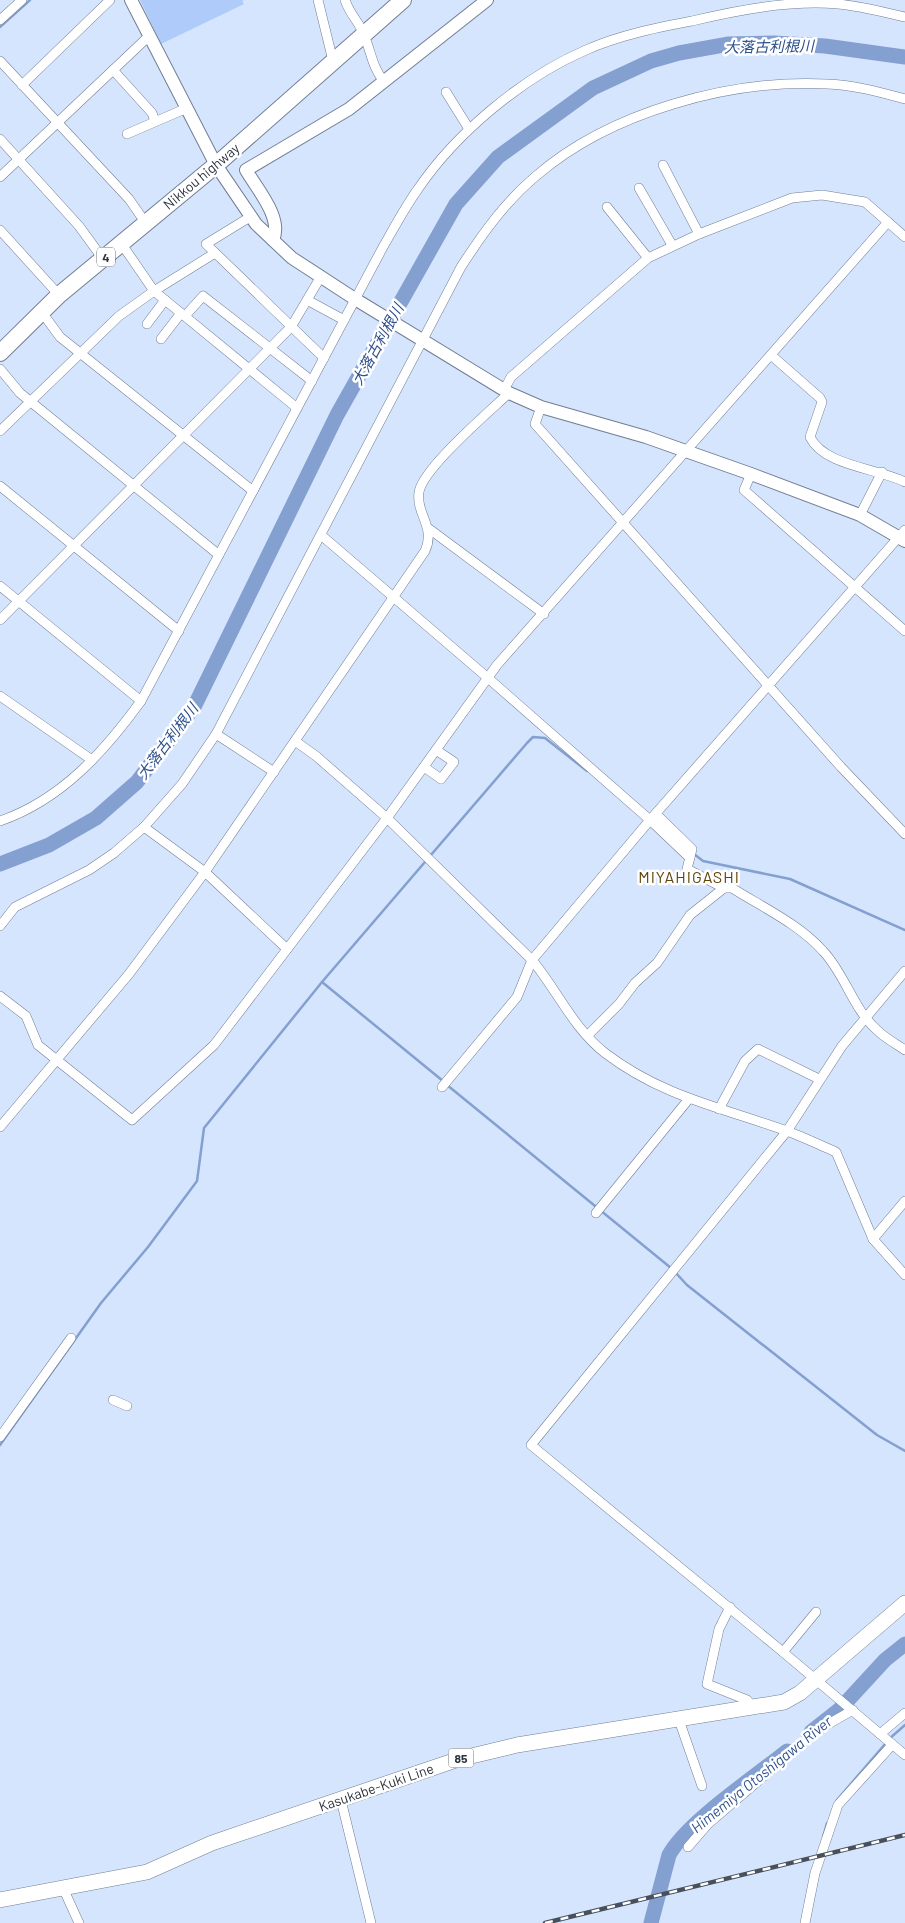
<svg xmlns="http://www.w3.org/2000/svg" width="905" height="1923" viewBox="0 0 905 1923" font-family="Barlow,'Noto Sans JP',sans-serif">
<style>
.green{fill:#afcbfa}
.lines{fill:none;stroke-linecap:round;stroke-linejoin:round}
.stream{stroke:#84a0d0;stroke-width:2.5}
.river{stroke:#84a0d0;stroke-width:15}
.street-casing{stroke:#717e94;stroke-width:10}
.secondary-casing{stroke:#717e94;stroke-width:14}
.primary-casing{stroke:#717e94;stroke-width:16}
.highway-casing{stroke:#717e94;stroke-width:18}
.street{stroke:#fff;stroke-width:9}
.secondary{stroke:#fff;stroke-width:12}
.primary{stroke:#fff;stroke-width:15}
.highway{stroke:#fff;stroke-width:16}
.rail-casing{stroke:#48505c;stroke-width:4.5}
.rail{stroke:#fff;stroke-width:2.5;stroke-dasharray:8;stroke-linecap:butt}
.labels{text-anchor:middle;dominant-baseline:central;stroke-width:5;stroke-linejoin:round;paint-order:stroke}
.shield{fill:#fff;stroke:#6c7077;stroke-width:1}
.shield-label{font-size:12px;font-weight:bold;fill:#2d333d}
.street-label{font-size:14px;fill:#2d333d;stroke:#fff}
.water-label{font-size:15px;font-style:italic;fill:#2e518c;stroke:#fff}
.quarter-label{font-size:16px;letter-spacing:1px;fill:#5f4307;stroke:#fff}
</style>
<rect width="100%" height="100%" fill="#d6e5fe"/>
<path class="green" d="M140 0H244L242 1 244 4 161 44Z"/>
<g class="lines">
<g class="stream">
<path d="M0 27 30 0"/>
<path d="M694 854 703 861 790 879 905 930"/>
<path d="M322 982 443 1081"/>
<path d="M447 1085 671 1268"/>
<path d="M675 1272 687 1285 877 1435 905 1451"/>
<path d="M0 1445 101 1303 148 1247 197 1181 204 1128 322 982 527 743 533 737 545 738 587 771"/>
<path d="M889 1739 905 1725"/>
<path d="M837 1800 886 1743"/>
<path d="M823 1837 827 1823"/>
</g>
<g class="river">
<path d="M0 864 49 845 96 818 137 782 194 707 337 415 456 204 498 157 593 88 651 61 679 53 729 44 774 43 825 46 905 57"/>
<path d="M811 1732 839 1710 885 1660 905 1644"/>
<path d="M651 1923 669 1855C687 1822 755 1777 787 1751"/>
</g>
<defs>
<g id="street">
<path d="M318 0 333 61"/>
<path d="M345 0C350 15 360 23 364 35 372 54 371 64 384 82"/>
<path d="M0 20 22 0"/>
<path d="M0 61 129 199 145 222"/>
<path d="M113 70 152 113 155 121"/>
<path d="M22 85 110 0"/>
<path d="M446 92 469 129"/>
<path d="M127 134 187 108"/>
<path d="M0 139 79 226 103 259"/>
<path d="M663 165 699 234"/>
<path d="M0 177 149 36"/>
<path d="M639 188 672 245"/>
<path d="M607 207 648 258"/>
<path d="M250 217 206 244 324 358"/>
<path d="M0 230 59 295"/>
<path d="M121 243 154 291 297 408"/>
<path d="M307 300 344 320"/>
<path d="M41 311 60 337 253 491"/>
<path d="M185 316 203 296 312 381"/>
<path d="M147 324 165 300"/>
<path d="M161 339 181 313"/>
<path d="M771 355 820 398 822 402 810 437C824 466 877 468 905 482"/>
<path d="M0 369 20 393 219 555"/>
<path d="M504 390 511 377 648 258 699 234 792 198 822 195 865 202 905 237"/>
<path d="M541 407 535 424 841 767 905 834"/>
<path d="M0 431 119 316 154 291 215 253"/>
<path d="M751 474 744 490 905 631"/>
<path d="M0 486 179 631"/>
<path d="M860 515 882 472"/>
<path d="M428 528 544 614"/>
<path d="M321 535 488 678 650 820 690 858"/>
<path d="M0 586 141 701"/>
<path d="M0 620 291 327 320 278"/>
<path d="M0 696 92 760"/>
<path d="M216 734 274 772"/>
<path d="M295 741 316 756 387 818 532 960C557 990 573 1028 605 1053 663 1097 720 1107 787 1131 803 1137 820 1145 836 1152L873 1239 905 1275"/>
<path d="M424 767 441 779 454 762 436 750"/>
<path d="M656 814 692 849 687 869 724 888H732C762 907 799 924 823 951 845 974 853 1009 877 1030 885 1038 896 1044 905 1050"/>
<path d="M0 821C61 800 104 752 141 701L383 247C394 228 405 207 418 189 456 133 523 77 586 50 619 35 656 28 692 21 738 10 790 0 838 4 861 6 883 12 905 17"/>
<path d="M144 827 205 872 287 949"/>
<path d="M0 926 15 907 89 870 114 853 144 827 182 784 216 734 461 267C483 233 505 202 536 176 610 112 730 79 827 84 854 85 879 92 905 99"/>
<path d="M905 971 842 1046 787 1131 531 1445 783 1652 905 1755"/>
<path d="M0 996 26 1016 38 1045 132 1120 214 1045 387 818 497 665 888 222"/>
<path d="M588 1035 619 1004 635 983 657 963 690 915 724 888"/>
<path d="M442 1087 517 997 532 960 650 820 905 530"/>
<path d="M719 1109 745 1061 758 1049 819 1079"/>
<path d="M0 1127 129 974 205 872 425 551C436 527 416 515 419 492 423 468 490 411 509 393"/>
<path d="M596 1213 688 1100"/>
<path d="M873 1239 905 1201"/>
<path d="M113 1400 127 1406"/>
<path d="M0 1437 71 1338"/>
<path d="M730 1607 719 1629 707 1684 747 1700 754 1708"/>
<path d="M783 1652 816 1612"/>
<path d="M679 1720 702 1786"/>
<path d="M880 1734 905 1713"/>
<path d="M341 1800 371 1923"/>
<path d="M688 1847 708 1824 816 1731 853 1710"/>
<path d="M63 1888 79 1923"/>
<path d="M805 1923 815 1873 838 1805 892 1745"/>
</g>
<g id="secondary">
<path d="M131 0 216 165 256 224 292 258 355 299 509 393 541 407 646 437 751 474 860 515 905 541"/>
<path d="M273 240C283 218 257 189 246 170L349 109 487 0"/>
</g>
<path id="primary" d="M0 1900 147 1872 212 1843 459 1759 517 1745 784 1702 800 1693 905 1603"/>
<path id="highway" d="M0 353 59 295 216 165 403 0"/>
</defs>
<use href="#street" class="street-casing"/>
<use href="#secondary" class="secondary-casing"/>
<use href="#primary" class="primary-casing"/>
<use href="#highway" class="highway-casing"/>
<use href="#street" class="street"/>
<use href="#secondary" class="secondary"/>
<use href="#primary" class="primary"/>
<use href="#highway" class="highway"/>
<defs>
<path id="rail" d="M545 1923 905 1835"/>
</defs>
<use href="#rail" class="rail-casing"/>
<use href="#rail" class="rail"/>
</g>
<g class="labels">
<g class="shield">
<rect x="97" y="247.5" width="18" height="19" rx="4"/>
<rect x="448.5" y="1748.5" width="25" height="19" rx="4"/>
</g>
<g class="shield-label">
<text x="106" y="257">4</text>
<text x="461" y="1758">85</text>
</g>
<g class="street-label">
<text transform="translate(201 176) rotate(-40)">Nikkou highway</text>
<text transform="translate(376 1787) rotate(-19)">Kasukabe-Kuki Line</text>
</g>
<g class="water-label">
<text transform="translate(769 46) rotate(-1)">大落古利根川</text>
<text transform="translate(377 344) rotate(-61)">大落古利根川</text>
<text transform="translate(167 741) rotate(-53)">大落古利根川</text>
<text transform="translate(761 1774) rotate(-39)">Himemiya Otoshigawa River</text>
</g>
<g class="quarter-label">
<text x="689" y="876">MIYAHIGASHI</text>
</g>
</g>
</svg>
